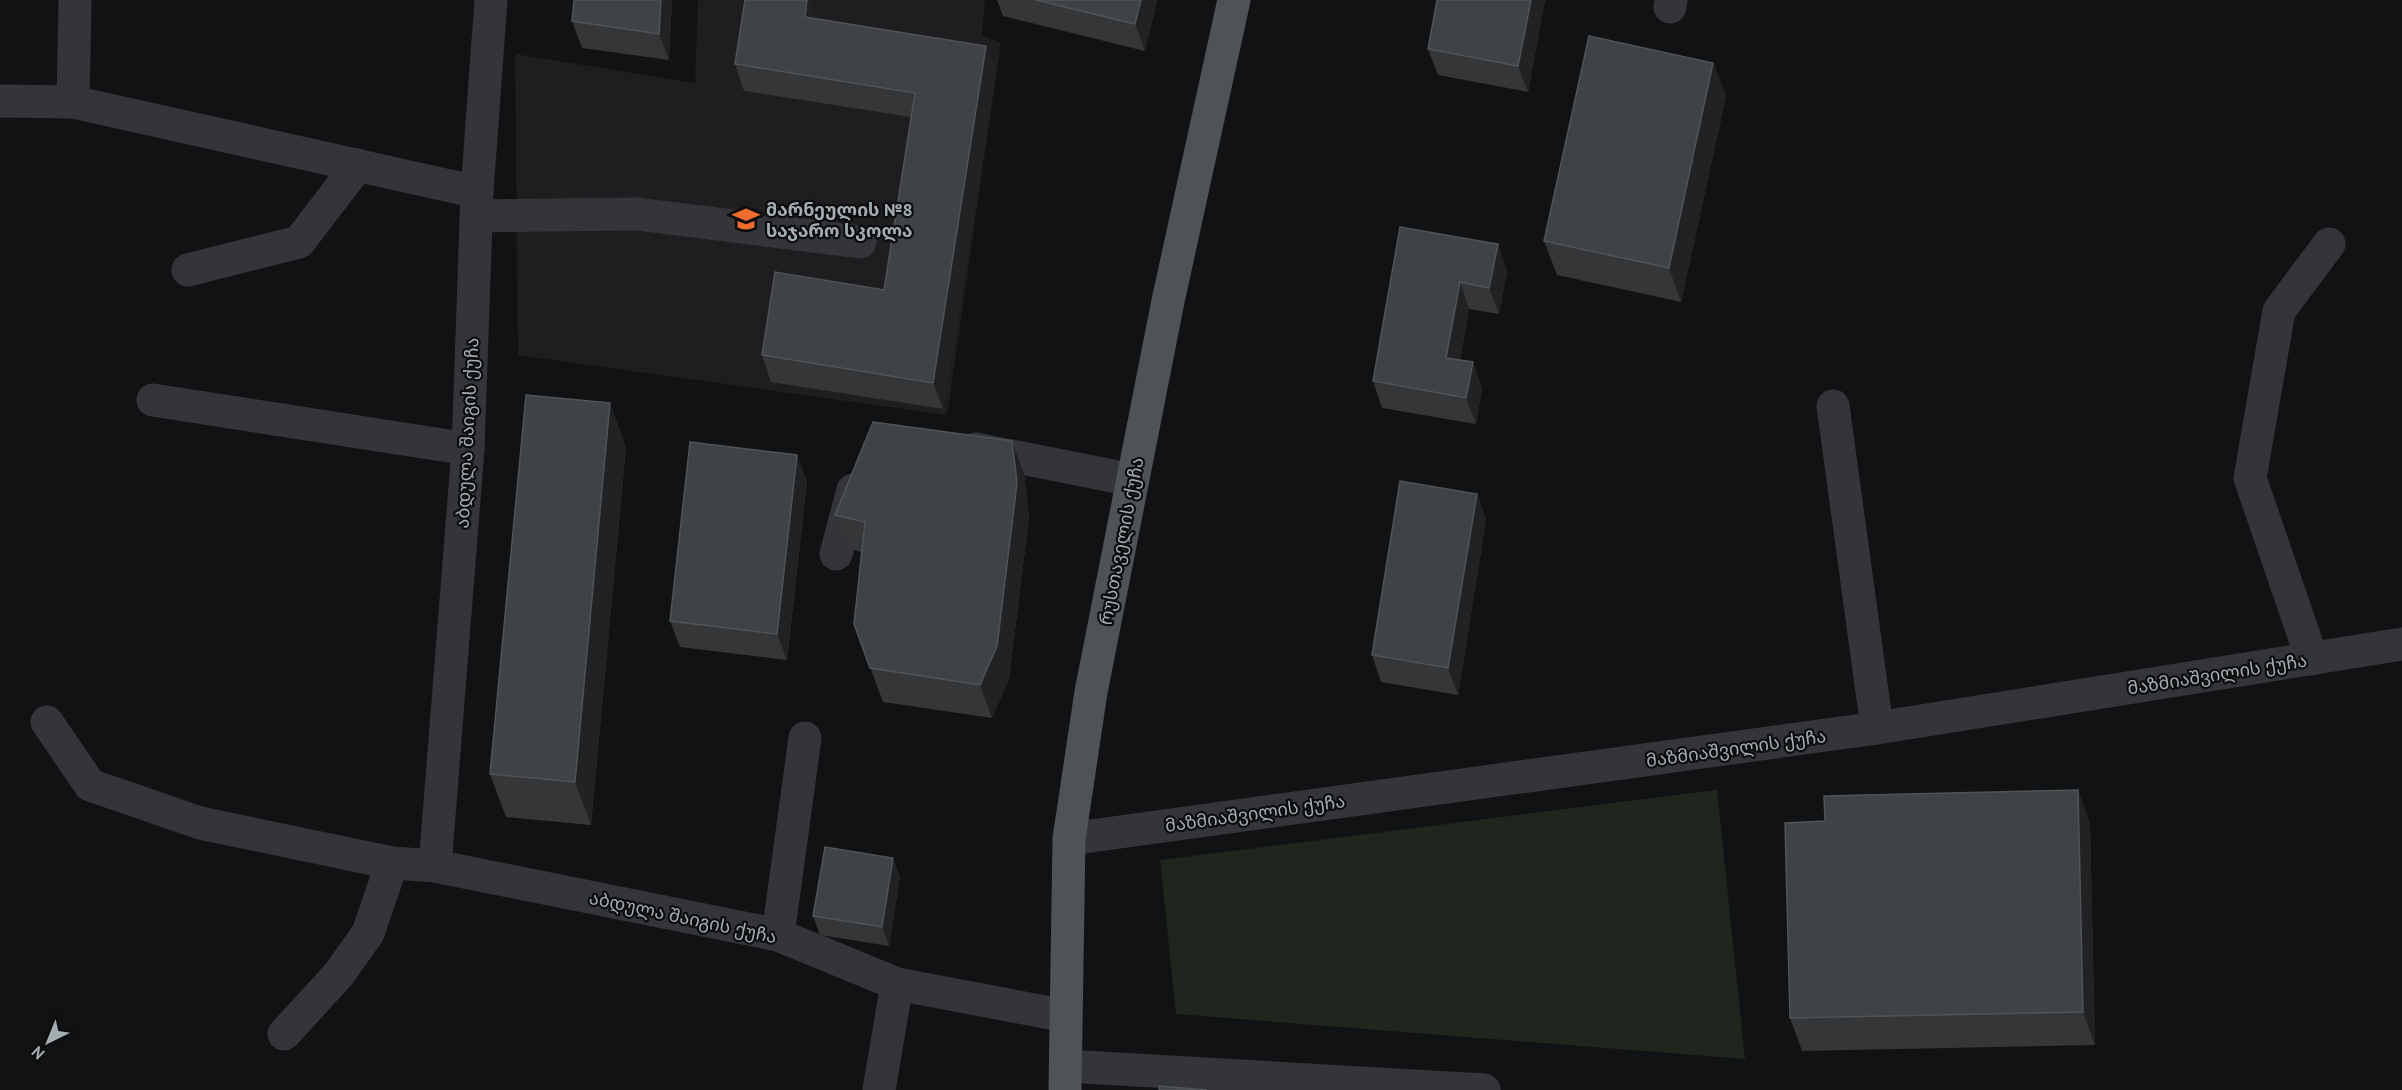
<svg xmlns="http://www.w3.org/2000/svg" width="2402" height="1090" viewBox="0 0 2402 1090" font-family="'PT Sans','Noto Sans Georgian',sans-serif">
<style>
.built{fill:#1e1e20}
.green{fill:#1f261e}
.lines{fill:none;stroke-linecap:round;stroke-linejoin:round}
.minor{stroke:#333538;stroke-width:33}
.major{stroke:#4f5357;stroke-width:33}
.wall{fill:#343638}
.shaded-wall{fill:#212224}
.building{fill:#404345;stroke:#505457;stroke-width:1.5}
.labels{text-anchor:middle;dominant-baseline:central;stroke-width:4.5;stroke-linejoin:round;paint-order:stroke}
.poi-label{font-size:18px;font-weight:bold;fill:#a3aeb3;stroke:#0d0d0e;text-anchor:start}
.street-label{font-size:18px;fill:#a3aeb3;stroke:#0d0d0e}
</style>
<rect width="100%" height="100%" fill="#111213"/>
<path class="built" d="M698 0H985L982 36 1001 42 947 415 518 355 515 54 695 83Z"/>
<path class="green" d="M1717 790 1745 1059 1176 1014 1160 860Z"/>
<g class="lines">
<g class="minor">
<path d="M75 0 73 102 477 192"/>
<path d="M1670 7 1671 0"/>
<path d="M0 101 73 102"/>
<path d="M477 216 637 214 860 242"/>
<path d="M188 270 299 242 358 165"/>
<path d="M153 400 468 449"/>
<path d="M1833 406 1877 728"/>
<path d="M976 449 1133 480"/>
<path d="M836 554 853 490"/>
<path d="M2312 659 2250 478 2279 311 2329 244"/>
<path d="M47 722 90 785 200 823 392 863 435 866 778 935 897 984 1066 1016"/>
<path d="M1069 839 1877 728 2402 644"/>
<path d="M435 866 468 449 477 192 491 0"/>
<path d="M778 935 805 738"/>
<path d="M284 1034 339 974 368 933 392 863"/>
<path d="M1066 1066 1484 1090"/>
<path d="M879 1090 897 984"/>
</g>
<path class="major" d="M1065 1090 1069 839 1091 692 1168 301 1234 0"/>
</g>
<g class="wall">
<path d="M672 0 669 60 582 48 572 21Z"/>
<path d="M809 0 815 19 986 46 996 72 943 409 771 382 762 355 884 290 911 117 744 91 735 64Z"/>
<path d="M997 0H1157L1145 51 1003 16Z"/>
<path d="M1437 0H1545L1528 92 1438 75 1428 49Z"/>
<path d="M1713 63 1726 96 1681 302 1557 275 1544 241Z"/>
<path d="M1400 227 1498 244 1507 271 1499 314 1469 309 1460 360 1482 388 1476 424 1382 408 1373 381Z"/>
<path d="M626 447 591 825 506 817 490 774Z"/>
<path d="M1024 474 1029 517 1009 679 992 718 883 702 854 624 861 552 847 548 835 515Z"/>
<path d="M807 481 787 660 680 647 670 621Z"/>
<path d="M1477 494 1486 520 1458 695 1381 682 1372 655Z"/>
<path d="M2078 790 2090 824 2095 1045 1802 1051 1790 1018 1825 821Z"/>
<path d="M900 876 889 946 820 935 813 916Z"/>
</g>
<g class="shaded-wall">
<path d="M661 0H672L669 60 659 34Z"/>
<path d="M807 0H809L817 24 805 17Z"/>
<path d="M1141 0H1157L1145 51 1135 24Z"/>
<path d="M1531 0H1545L1528 92 1518 66Z"/>
<path d="M986 46 996 72 943 409 933 383Z"/>
<path d="M1713 63 1726 96 1681 302 1669 268Z"/>
<path d="M1498 244 1507 271 1499 314 1489 288Z"/>
<path d="M1460 282 1469 309 1456 384 1446 358Z"/>
<path d="M1473 362 1482 388 1476 424 1466 398Z"/>
<path d="M610 403 626 447 591 825 575 782Z"/>
<path d="M1012 441 1024 474 1029 517 1009 679 992 718 980 685Z"/>
<path d="M797 455 807 481 787 660 777 634Z"/>
<path d="M1477 494 1486 520 1458 695 1448 668Z"/>
<path d="M2078 790 2090 824 2095 1045 2083 1012Z"/>
<path d="M893 858 900 876 889 946 882 927Z"/>
</g>
<g class="building">
<path d="M574 0H661L659 34 572 21Z"/>
<path d="M745 0H807L805 17 986 46 933 383 762 355 775 272 884 290 915 93 735 64Z"/>
<path d="M1036 0H1141L1135 24Z"/>
<path d="M1437 0H1531L1518 66 1428 49Z"/>
<path d="M1589 36 1713 63 1669 268 1544 241Z"/>
<path d="M1400 227 1498 244 1489 288 1460 282 1446 358 1473 362 1466 398 1373 381Z"/>
<path d="M526 395 610 403 575 782 490 774Z"/>
<path d="M873 422 1012 441 1017 483 997 646 980 685 870 668 854 624 865 522 835 515Z"/>
<path d="M690 442 797 455 777 634 670 621Z"/>
<path d="M1400 481 1477 494 1448 668 1372 655Z"/>
<path d="M2078 790 2083 1012 1790 1018 1785 823 1825 821 1824 796Z"/>
<path d="M825 847 893 858 882 927 813 916Z"/>
<path d="M1159 1086 1207 1090H1159Z"/>
</g>
<defs>
<symbol id="school-bare" viewBox="-9 -9 18 18"><path d="M0-5L7-2L0 1L-7-2ZM-4 1L0 2.5L4 1V4Q0 6-4 4Z" fill="#ef6b2e" stroke="#0d0d0e" stroke-width="2.5" paint-order="stroke"/></symbol>
</defs>
<g fill-rule="evenodd">
<use href="#school-bare" x="727" y="200" width="38" height="38"/>
</g>
<g class="labels">
<g class="poi-label">
<text x="766" y="209">მარნეულის №8<tspan x="766" dy="21">საჯარო სკოლა</tspan></text>
</g>
<g class="street-label">
<text transform="translate(467 433) rotate(-87)">აბდულა შაიგის ქუჩა</text>
<text transform="translate(1121 541) rotate(-79)">რუსთაველის ქუჩა</text>
<text transform="translate(2217 674) rotate(-9)">მაზმიაშვილის ქუჩა</text>
<text transform="translate(1736 748) rotate(-8)">მაზმიაშვილის ქუჩა</text>
<text transform="translate(1255 813) rotate(-8)">მაზმიაშვილის ქუჩა</text>
<text transform="translate(683 917) rotate(12)">აბდულა შაიგის ქუჩა</text>
</g>
</g>
<g transform="translate(48 1042) rotate(223)" stroke="#0d0d0e" stroke-width="4.5" paint-order="stroke">
<path d="M0-4.5L10 22L0 15L-10 22Z" fill="#a3aeb3"/>
<text y="-9" font-size="16" font-weight="bold" text-anchor="middle" fill="#a3aeb3">N</text>
</g>
</svg>
